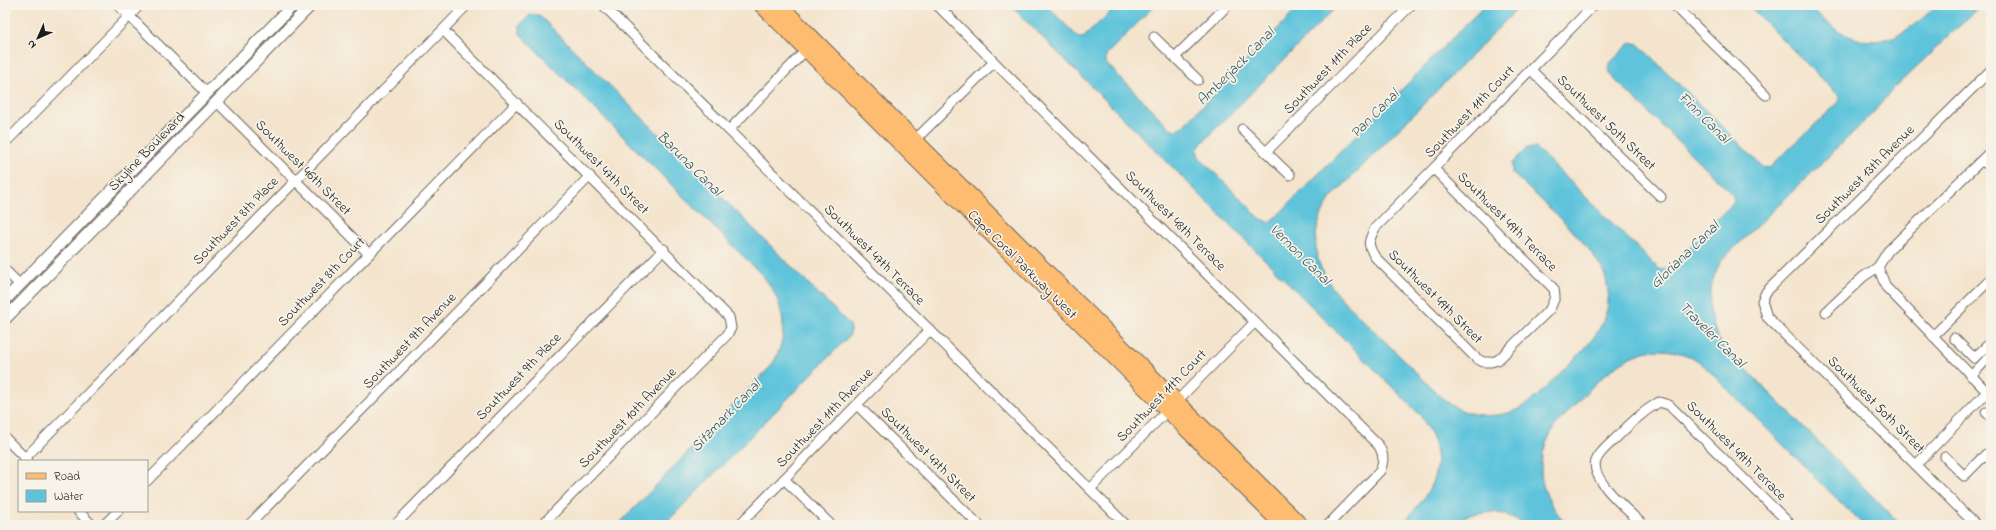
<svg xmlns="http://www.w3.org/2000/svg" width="1996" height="530" viewBox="0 0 1996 530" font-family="'Indie Flower',sans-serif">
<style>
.water{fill:#5ec4db;stroke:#3d707c}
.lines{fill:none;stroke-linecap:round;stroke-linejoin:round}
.minor-casing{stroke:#68625a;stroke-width:11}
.tertiary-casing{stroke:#68625a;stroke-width:13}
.primary-casing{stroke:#68625a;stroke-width:16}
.minor{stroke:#fff;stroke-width:9}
.tertiary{stroke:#fff;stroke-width:11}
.primary{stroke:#fdbc6f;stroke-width:14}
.labels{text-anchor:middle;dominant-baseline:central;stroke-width:3.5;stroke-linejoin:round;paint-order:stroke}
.street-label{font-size:14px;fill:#1c1c1c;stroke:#f7f3e8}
.water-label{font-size:15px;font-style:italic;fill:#33575f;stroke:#f7f3e8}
</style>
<rect width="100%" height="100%" fill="#f7f3e8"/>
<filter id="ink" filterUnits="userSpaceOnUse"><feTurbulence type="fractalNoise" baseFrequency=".025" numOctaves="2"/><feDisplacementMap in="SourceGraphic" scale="8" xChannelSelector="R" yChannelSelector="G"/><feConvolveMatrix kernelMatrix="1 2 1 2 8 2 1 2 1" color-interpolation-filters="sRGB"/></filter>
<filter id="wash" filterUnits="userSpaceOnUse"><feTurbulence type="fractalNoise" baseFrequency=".012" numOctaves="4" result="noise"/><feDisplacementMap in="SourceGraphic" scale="16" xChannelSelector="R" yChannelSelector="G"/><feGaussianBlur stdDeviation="0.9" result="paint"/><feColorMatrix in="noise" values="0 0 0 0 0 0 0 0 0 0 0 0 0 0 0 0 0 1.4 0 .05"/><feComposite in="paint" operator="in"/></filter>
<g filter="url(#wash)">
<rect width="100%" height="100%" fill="#f4e4cd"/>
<g class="water">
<path d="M1010 5H1046L1079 38H1083L1118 5H1155L1106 55V63L1170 128 1176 130 1182 127 1301 5H1338L1201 144 1197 150 1199 157 1261 219 1269 222 1275 218 1485 5H1521L1331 198C1306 235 1313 268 1342 299L1445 401C1470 419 1503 421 1529 403 1542 393 1553 380 1564 369 1591 343 1616 320 1606 279 1598 248 1537 197 1512 173V163L1527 148H1536L1660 270 1669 267 1734 202 1733 196 1729 191 1609 74V64L1631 42 1638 44 1762 166 1769 168 1839 102V96L1748 5H1807C1856 53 1888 53 1937 5H1984L1971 15 1893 89 1872 114 1721 261C1706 289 1706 315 1721 344L1901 525H1863L1700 362C1691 356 1682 353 1671 351 1623 342 1586 395 1555 426 1532 463 1538 495 1568 525H1529L1509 516 1494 512 1468 515 1448 525H1401C1435 490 1451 461 1420 415Z"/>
<path d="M530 15H539L850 325V335L664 525H618L771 366C792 336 784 298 760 273L520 34V25Z"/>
</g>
</g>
<g filter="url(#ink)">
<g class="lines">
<defs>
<g id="minor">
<path d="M118 5 207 93"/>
<path d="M603 5 1126 525"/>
<path d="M937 5 1379 446C1384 455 1384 461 1380 471L1328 525"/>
<path d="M1674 5 1766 95"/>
<path d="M443 30 729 317 731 328 727 335 542 525"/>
<path d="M1154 37 1198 80"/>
<path d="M1175 57 1228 5"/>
<path d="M1531 70 1661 197"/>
<path d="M217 102 369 254"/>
<path d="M1242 129 1290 175"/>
<path d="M729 130 806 50"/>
<path d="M914 139 922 133 994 62"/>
<path d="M5 143 140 5"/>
<path d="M1266 152 1411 5"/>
<path d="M1981 161 1991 166"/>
<path d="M1434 169 1554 289 1555 297 1550 309 1498 360 1491 362H1483L1476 358 1375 257C1367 244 1368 242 1375 228L1594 5"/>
<path d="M1878 267 1886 287 1991 396"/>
<path d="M5 270 20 285"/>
<path d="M1826 312 1863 277 1878 267 1888 251 1991 151"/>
<path d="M1933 336 1991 279"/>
<path d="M1954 338 1974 358 1991 342"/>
<path d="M1971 376 1991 355"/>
<path d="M857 405 979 525"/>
<path d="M1986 412 1991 417"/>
<path d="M5 438 28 461"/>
<path d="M1945 457 1964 476 1986 454 1991 459"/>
<path d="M25 458 467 5"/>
<path d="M1916 465 1987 392"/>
<path d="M784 479 831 525"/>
<path d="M147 481 517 103"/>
<path d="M1090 489 1255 322"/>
<path d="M78 511 92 525"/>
<path d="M104 525 118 511"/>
<path d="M249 525 590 176"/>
<path d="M395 525 664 249"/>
<path d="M739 525 930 330"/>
<path d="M1643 525C1630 512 1589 479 1596 461 1599 452 1610 444 1616 438 1630 424 1642 412 1659 402L1669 405 1791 525"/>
<path d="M1976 525 1767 317 1762 301 1766 292 1991 70"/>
</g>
<g id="tertiary">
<path d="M5 300 293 5"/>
<path d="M5 319 311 5"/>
</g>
<g id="primary">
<path d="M761 5 1282 525"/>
<path d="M780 5 1301 525"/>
</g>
</defs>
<use href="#minor" class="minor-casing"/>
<use href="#tertiary" class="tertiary-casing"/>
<use href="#primary" class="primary-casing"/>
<use href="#minor" class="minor"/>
<use href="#tertiary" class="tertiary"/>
<use href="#primary" class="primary"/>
</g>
</g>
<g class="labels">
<g class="street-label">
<text transform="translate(1328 69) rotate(-46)">Southwest 11th Place</text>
<text transform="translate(1470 112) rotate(-46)">Southwest 11th Court</text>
<text transform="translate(1606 123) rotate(44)">Southwest 50th Street</text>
<text transform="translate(147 152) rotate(-46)">Skyline Boulevard</text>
<text transform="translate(601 167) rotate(45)">Southwest 47th Street</text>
<text transform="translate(303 168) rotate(45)">Southwest 46th Street</text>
<text transform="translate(1865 175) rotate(-45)">Southwest 13th Avenue</text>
<text transform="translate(236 221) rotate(-46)">Southwest 8th Place</text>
<text transform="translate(1175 221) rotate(45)">Southwest 48th Terrace</text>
<text transform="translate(1507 222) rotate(45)">Southwest 49th Terrace</text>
<text transform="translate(874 255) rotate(45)">Southwest 47th Terrace</text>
<text transform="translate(1022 265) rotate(45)">Cape Coral Parkway West</text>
<text transform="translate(322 282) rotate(-46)">Southwest 8th Court</text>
<text transform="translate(1435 297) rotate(45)">Southwest 49th Street</text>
<text transform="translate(410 341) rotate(-46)">Southwest 9th Avenue</text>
<text transform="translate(519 377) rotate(-46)">Southwest 9th Place</text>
<text transform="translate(1162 396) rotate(-46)">Southwest 11th Court</text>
<text transform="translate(1876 405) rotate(45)">Southwest 50th Street</text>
<text transform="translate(628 418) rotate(-46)">Southwest 10th Avenue</text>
<text transform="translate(825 418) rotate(-46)">Southwest 11th Avenue</text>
<text transform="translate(1736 451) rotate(45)">Southwest 49th Terrace</text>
<text transform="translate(928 455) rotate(45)">Southwest 47th Street</text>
</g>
<g class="water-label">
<text transform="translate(1236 67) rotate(-45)">Amberjack Canal</text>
<text transform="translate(1375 114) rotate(-45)">Pan Canal</text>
<text transform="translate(1704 118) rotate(45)">Finn Canal</text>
<text transform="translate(689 164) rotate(45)">Baruna Canal</text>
<text transform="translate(1300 255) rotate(45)">Vernon Canal</text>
<text transform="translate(1685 255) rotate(-44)">Gloriana Canal</text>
<text transform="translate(1712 335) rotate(45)">Traveler Canal</text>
<text transform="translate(726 416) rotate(-46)">Sitzmark Canal</text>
</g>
</g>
<rect width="1996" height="530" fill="none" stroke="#f7f3e8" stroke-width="20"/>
<rect x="18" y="460" width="130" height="52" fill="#f7f3e8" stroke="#9f9d96"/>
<rect x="26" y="473" width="20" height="6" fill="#fdbc6f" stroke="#9f9d96"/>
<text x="54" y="480" font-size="12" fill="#1c1c1c">Road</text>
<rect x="26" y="490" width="20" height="12" fill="#5ec4db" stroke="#9f9d96"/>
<text x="54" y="500" font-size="12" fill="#1c1c1c">Water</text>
<g transform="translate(38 38) rotate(225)" stroke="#f7f3e8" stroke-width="3" paint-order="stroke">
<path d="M0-3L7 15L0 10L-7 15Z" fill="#1c1c1c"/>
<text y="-6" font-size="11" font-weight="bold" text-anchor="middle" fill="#1c1c1c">N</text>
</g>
</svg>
